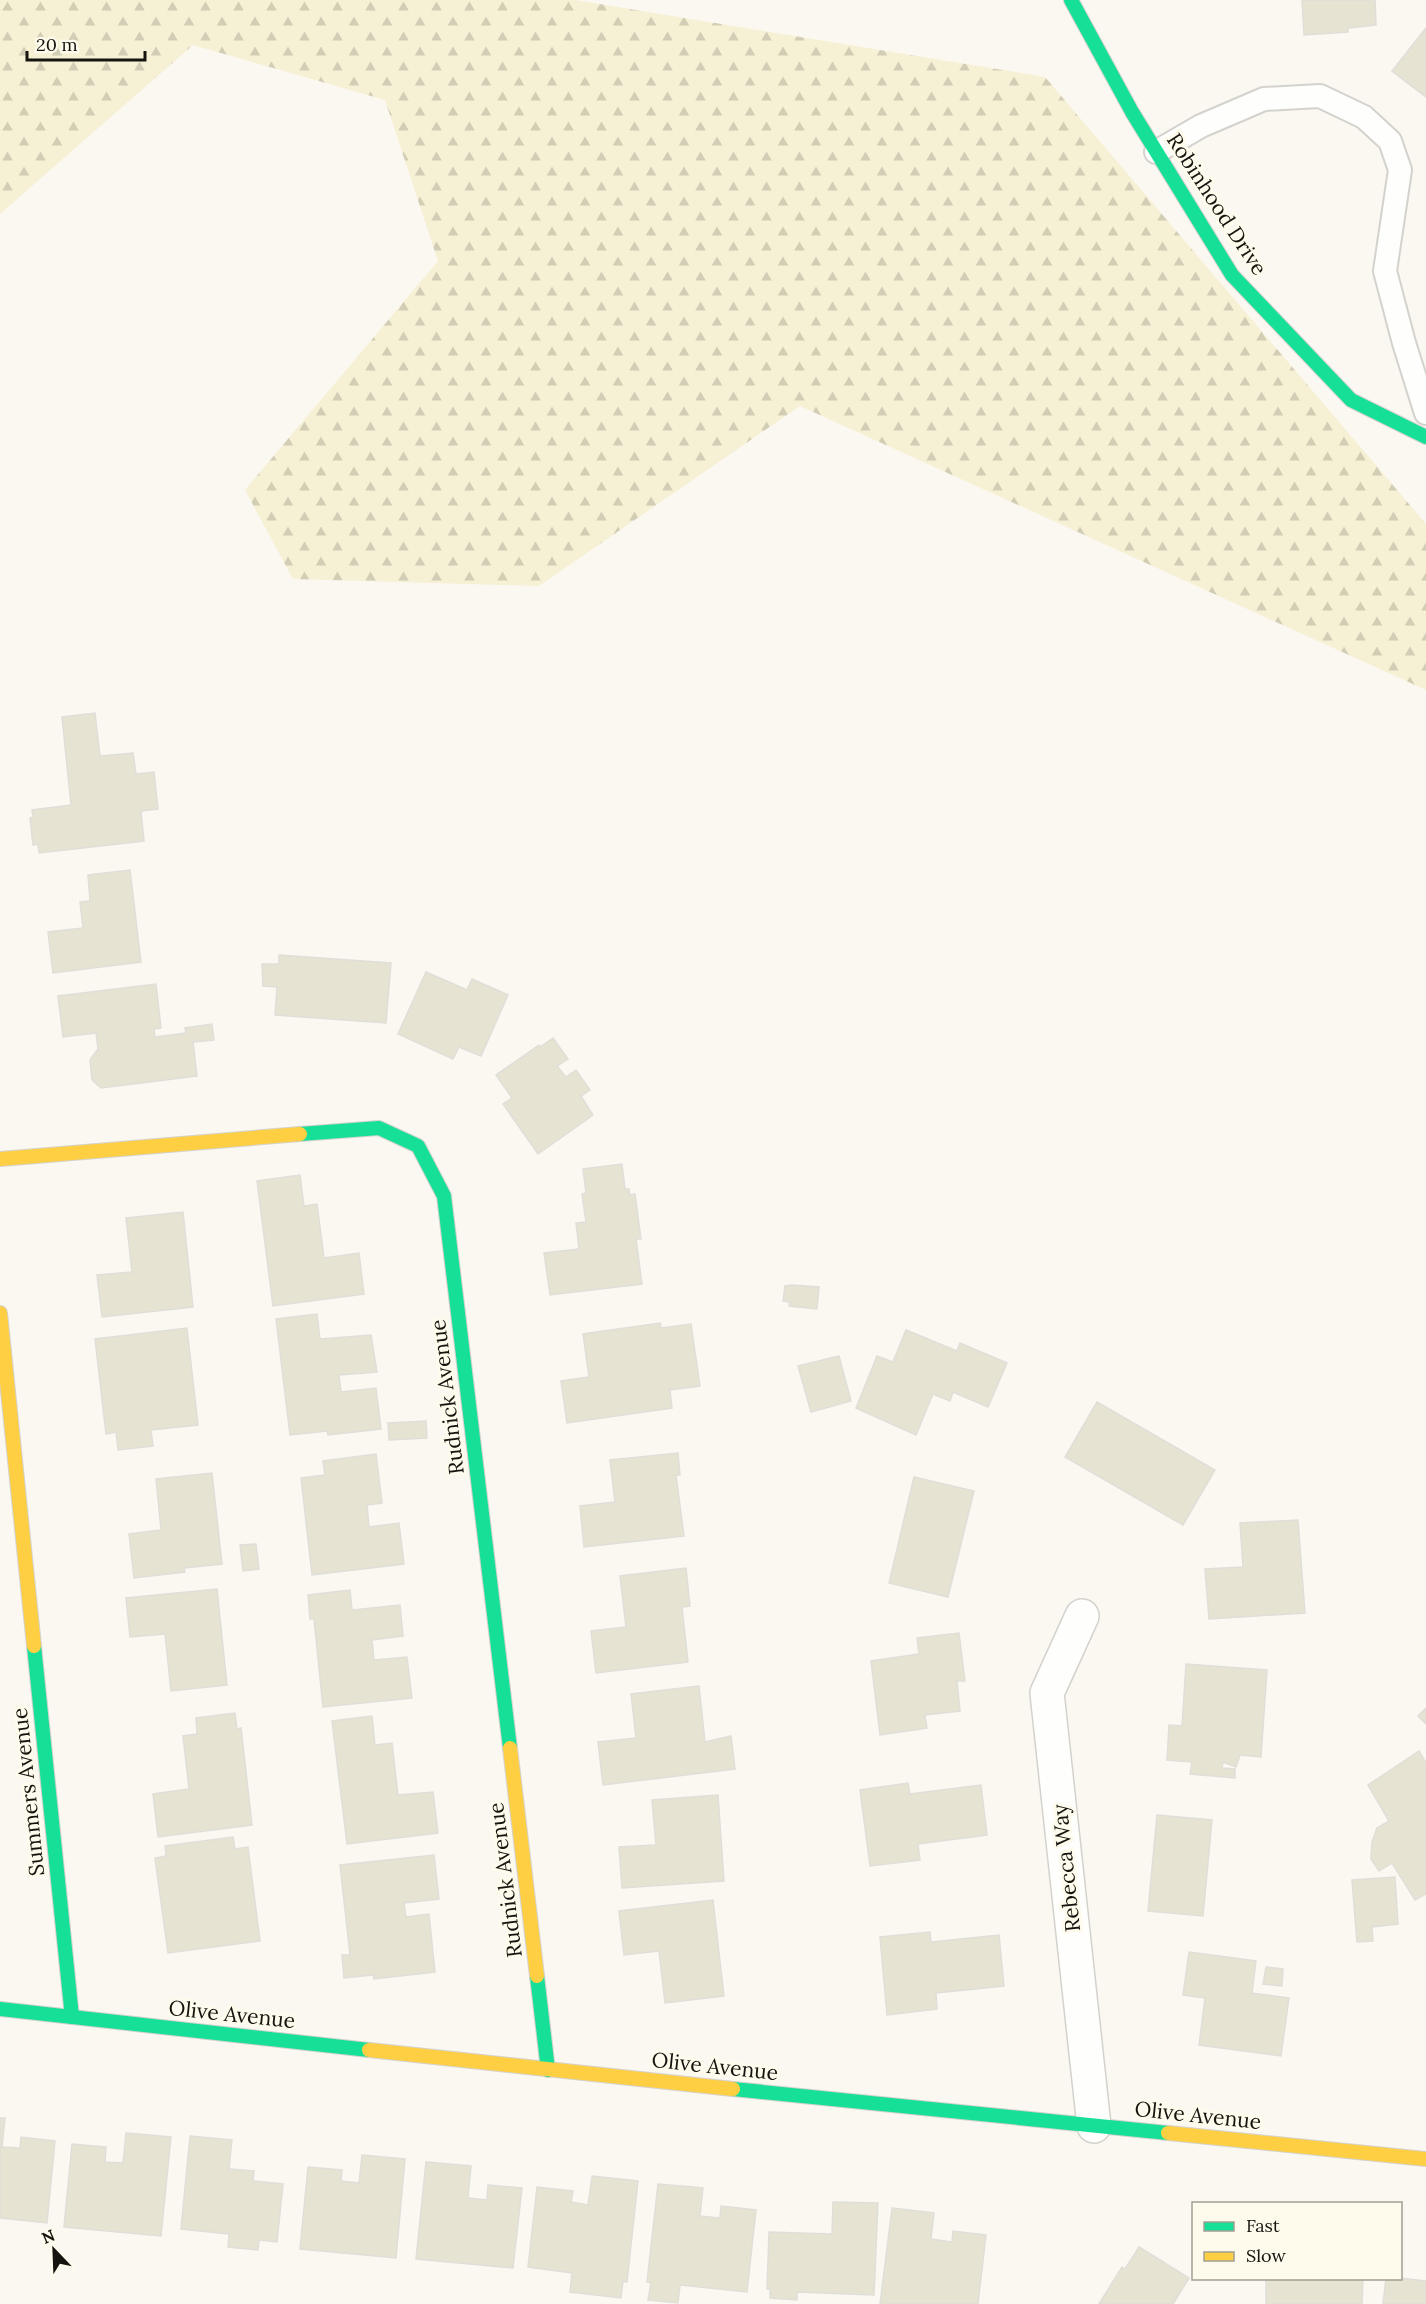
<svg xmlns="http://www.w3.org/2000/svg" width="1426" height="2304" viewBox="0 0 1426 2304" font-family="Lora,serif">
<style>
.forest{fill:url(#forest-firs)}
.building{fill:#e7e3d2;stroke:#e0ded8;stroke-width:1.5}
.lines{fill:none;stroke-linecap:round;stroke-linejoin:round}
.lane-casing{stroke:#d4d2cd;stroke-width:26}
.street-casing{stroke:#d4d2cd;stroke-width:36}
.fast-casing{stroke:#d4d2cd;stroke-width:16}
.slow-casing{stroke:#d4d2cd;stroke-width:16}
.lane{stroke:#fefefd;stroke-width:22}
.street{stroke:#fefefd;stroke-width:33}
.fast{stroke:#16e098;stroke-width:14}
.slow{stroke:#ffcf43;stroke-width:14}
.labels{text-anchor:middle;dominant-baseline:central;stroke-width:6;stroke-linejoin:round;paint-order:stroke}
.street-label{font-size:21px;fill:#15140f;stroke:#fefbed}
</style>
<defs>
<pattern id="forest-firs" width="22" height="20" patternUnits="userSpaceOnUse" patternTransform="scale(1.5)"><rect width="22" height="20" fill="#f6f0d4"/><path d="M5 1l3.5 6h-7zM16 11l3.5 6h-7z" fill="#d2cdb5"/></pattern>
</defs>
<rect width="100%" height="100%" fill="#faf8f1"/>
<path class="forest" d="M0 0H575L1045 77 1426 524V690L800 406 539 586 293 579 245 490 438 261 385 100 193 45 0 214Z"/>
<g class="building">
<path d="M1302 0H1375L1376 25 1348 28V32L1304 35Z"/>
<path d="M1426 28V97L1392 71Z"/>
<path d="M95 713 100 756 133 753 136 774 154 772 158 809 141 811 144 841 39 853 38 844 33 845 30 818 33 817 32 810 71 805 62 717Z"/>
<path d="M130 870 141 962 53 973 48 932 83 928 80 902 90 901 88 875Z"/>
<path d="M279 955 391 963 386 1023 275 1015 277 987 263 986 262 964H279Z"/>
<path d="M426 972 467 990 472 979 508 995 481 1056 459 1047 453 1059 398 1034Z"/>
<path d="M156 984 161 1028 154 1029 155 1037 186 1033 185 1028 212 1024 214 1040 193 1042 197 1076 101 1088 92 1080 90 1060 98 1049 96 1033 63 1037 58 996Z"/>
<path d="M553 1038 568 1059 557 1066 566 1077 576 1070 590 1090 581 1096 593 1115 538 1154 503 1104 512 1098 496 1075 539 1045 540 1047Z"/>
<path d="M622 1164 625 1189H629L630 1195 635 1194 641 1239H636L642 1284 550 1295 544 1253 579 1249 576 1223 586 1222 582 1194 586 1193 583 1169Z"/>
<path d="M300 1175 304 1206 317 1204 324 1258 359 1253 364 1294 273 1306 257 1181Z"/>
<path d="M183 1212 193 1307 102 1317 97 1275 132 1272 126 1218Z"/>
<path d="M792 1285 819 1287 817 1309 789 1306 790 1302 783 1301 785 1286Z"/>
<path d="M317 1314 320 1339 371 1335 377 1372 339 1375 341 1392 376 1388 381 1429 328 1435 327 1431 290 1435 276 1319Z"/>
<path d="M660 1323 661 1328 691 1324 700 1386 670 1390 672 1408 567 1423 561 1381 589 1377 583 1334Z"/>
<path d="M187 1328 198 1425 151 1430 153 1446 118 1450 116 1432 106 1434 95 1339Z"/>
<path d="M906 1330 957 1351 960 1343 1007 1363 988 1407 953 1392 950 1401 933 1394 916 1435 856 1408 877 1356 893 1362Z"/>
<path d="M839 1356 851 1401 811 1412 798 1366Z"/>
<path d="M1097 1402 1215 1470 1183 1525 1065 1457Z"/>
<path d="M426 1421 427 1438 389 1440 388 1423Z"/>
<path d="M678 1453 680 1475H676L684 1536 584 1547 580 1506 615 1502 610 1460Z"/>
<path d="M376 1454 382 1503 367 1505 369 1527 399 1523 404 1564 312 1575 301 1478 325 1475 323 1461Z"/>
<path d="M212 1473 222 1564 184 1568 185 1572 134 1578 129 1534 161 1530 156 1479Z"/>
<path d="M914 1477 974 1491 948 1597 889 1583Z"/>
<path d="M1298 1520 1305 1613 1209 1619 1205 1569 1243 1567 1240 1523Z"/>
<path d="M256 1544 259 1569 243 1571 240 1545Z"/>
<path d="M686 1568 690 1606 682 1607 688 1662 596 1673 591 1631 626 1627 620 1576Z"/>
<path d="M217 1589 227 1685 171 1691 165 1634 130 1637 126 1598Z"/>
<path d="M350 1590 352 1610 400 1605 403 1636 372 1640 374 1660 407 1657 412 1698 323 1707 314 1619H310L308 1595Z"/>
<path d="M959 1633 965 1681H957L960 1711 925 1715 927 1728 880 1735 871 1661 919 1654 917 1638Z"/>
<path d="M1186 1664 1267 1670 1261 1757 1240 1755 1236 1767 1223 1762 1222 1768 1235 1769V1778L1190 1774 1192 1762 1167 1760 1169 1725 1182 1726Z"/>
<path d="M699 1686 705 1742 731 1736 735 1769 603 1785 598 1742 636 1738 631 1694Z"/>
<path d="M1426 1708V1724L1418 1716Z"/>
<path d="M235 1713 237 1729 241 1728 252 1825 158 1837 153 1794 189 1789 183 1736 197 1734 196 1718Z"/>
<path d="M372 1716 375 1745 392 1743 398 1795 433 1792 438 1833 347 1844 332 1721Z"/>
<path d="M1419 1751 1426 1763V1894L1415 1900 1392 1863 1379 1871 1371 1859 1372 1842 1377 1828 1389 1821 1368 1785Z"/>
<path d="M908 1783 910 1794 981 1785 987 1835 918 1844 920 1860 870 1866 860 1790Z"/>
<path d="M718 1795 724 1881 622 1888 619 1847 656 1845 652 1800Z"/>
<path d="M1157 1815 1212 1820 1203 1916 1148 1911Z"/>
<path d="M233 1837 235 1849 248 1847 260 1941 168 1953 155 1858 166 1856 165 1846Z"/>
<path d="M434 1855 439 1899 404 1903 406 1917 429 1914 435 1972 374 1979 373 1975 344 1978 342 1955H350L340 1865Z"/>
<path d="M1395 1877 1398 1924 1372 1927 1373 1941 1357 1942 1352 1880Z"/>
<path d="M713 1900 724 1996 665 2003 659 1951 624 1955 619 1911Z"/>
<path d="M930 1932 931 1942 999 1935 1004 1986 936 1993 937 2009 887 2015 880 1937Z"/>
<path d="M1189 1952 1256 1961 1252 1993 1289 1998 1281 2056 1199 2045 1205 1998 1183 1995Z"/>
<path d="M1266 1967 1283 1969 1282 1986 1263 1984Z"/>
<path d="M0 2118H5L2 2147 20 2148 21 2137 55 2141 47 2223 0 2218Z"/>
<path d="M126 2133 171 2137 161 2236 64 2227 72 2144 106 2147 105 2162 123 2163Z"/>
<path d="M190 2136 232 2140 229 2169 254 2171 253 2181 283 2184 277 2242 259 2240 258 2250 228 2247 229 2234 181 2229Z"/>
<path d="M362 2155 405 2159 396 2258 300 2249 308 2167 342 2170 341 2181 359 2183Z"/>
<path d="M426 2162 471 2166 468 2198 487 2200 488 2185 522 2188 513 2268 416 2259Z"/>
<path d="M592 2176 638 2181 627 2282 623 2281 621 2298 570 2292 572 2273 528 2267 537 2187 573 2191 571 2202 588 2205Z"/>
<path d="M658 2184 703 2188 700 2216 720 2218 721 2206 756 2210 747 2292 680 2285 678 2303 648 2300 651 2283 647 2282Z"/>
<path d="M833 2202 878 2203 874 2295 797 2292V2300L770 2298V2289H767L769 2232 832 2234Z"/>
<path d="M892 2208 934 2213 931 2239 952 2242 953 2231 986 2235 978 2304H880Z"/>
<path d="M1139 2247 1189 2278 1173 2304H1099L1122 2267 1125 2269Z"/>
<path d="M1266 2278H1363L1362 2304H1266Z"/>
<path d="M1386 2278H1400L1426 2281V2304H1383Z"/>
</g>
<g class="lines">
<defs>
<path id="lane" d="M1156 152 1201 126 1264 99 1320 96 1364 117 1390 141 1400 170 1385 271 1404 343 1426 413"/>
<path id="street" d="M1082 1616 1047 1693 1094 2126"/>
<g id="fast">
<path d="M1071 0 1132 112 1232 275 1351 400 1426 437"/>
<path d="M300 1134 379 1128 418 1146 444 1196 510 1748"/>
<path d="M34 1646 72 2017"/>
<path d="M537 1976 548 2070"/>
<path d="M0 2009 369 2050"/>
<path d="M733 2089 1168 2133"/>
</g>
<g id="slow">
<path d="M0 1159 300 1134"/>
<path d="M0 1313 34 1646"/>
<path d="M510 1748 537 1976"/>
<path d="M369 2050 733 2089"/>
<path d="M1168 2133 1426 2159"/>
</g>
</defs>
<use href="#lane" class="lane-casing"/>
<use href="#street" class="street-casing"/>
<use href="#fast" class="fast-casing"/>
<use href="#slow" class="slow-casing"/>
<use href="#lane" class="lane"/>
<use href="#street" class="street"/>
<use href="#fast" class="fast"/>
<use href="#slow" class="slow"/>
</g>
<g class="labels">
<g class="street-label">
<text transform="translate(1217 204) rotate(57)">Robinhood Drive</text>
<text transform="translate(447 1397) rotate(-97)">Rudnick Avenue</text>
<text transform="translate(28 1792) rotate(-96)">Summers Avenue</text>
<text transform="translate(1066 1868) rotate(-96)">Rebecca Way</text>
<text transform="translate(505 1880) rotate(-97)">Rudnick Avenue</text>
<text transform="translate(232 2014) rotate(6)">Olive Avenue</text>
<text transform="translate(715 2066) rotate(6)">Olive Avenue</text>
<text transform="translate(1198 2115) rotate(6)">Olive Avenue</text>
</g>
</g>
<rect x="1192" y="2202" width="210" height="78" fill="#fefbed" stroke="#a19f94" stroke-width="1.5"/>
<rect x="1204" y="2222" width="30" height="9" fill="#16e098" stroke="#a19f94" stroke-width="1.5"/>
<text x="1246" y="2232" font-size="18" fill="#15140f">Fast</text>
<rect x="1204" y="2252" width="30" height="9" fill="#ffcf43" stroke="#a19f94" stroke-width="1.5"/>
<text x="1246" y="2262" font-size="18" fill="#15140f">Slow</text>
<g transform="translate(54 2250) rotate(337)" stroke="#fefbed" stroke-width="4.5" paint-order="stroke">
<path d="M0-4.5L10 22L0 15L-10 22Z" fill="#15140f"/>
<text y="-9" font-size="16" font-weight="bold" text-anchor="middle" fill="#15140f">N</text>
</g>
<path d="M27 51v9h118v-9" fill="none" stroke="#15140f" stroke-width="3"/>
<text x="36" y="51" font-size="18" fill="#15140f" stroke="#fefbed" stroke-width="4.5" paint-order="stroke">20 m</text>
</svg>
